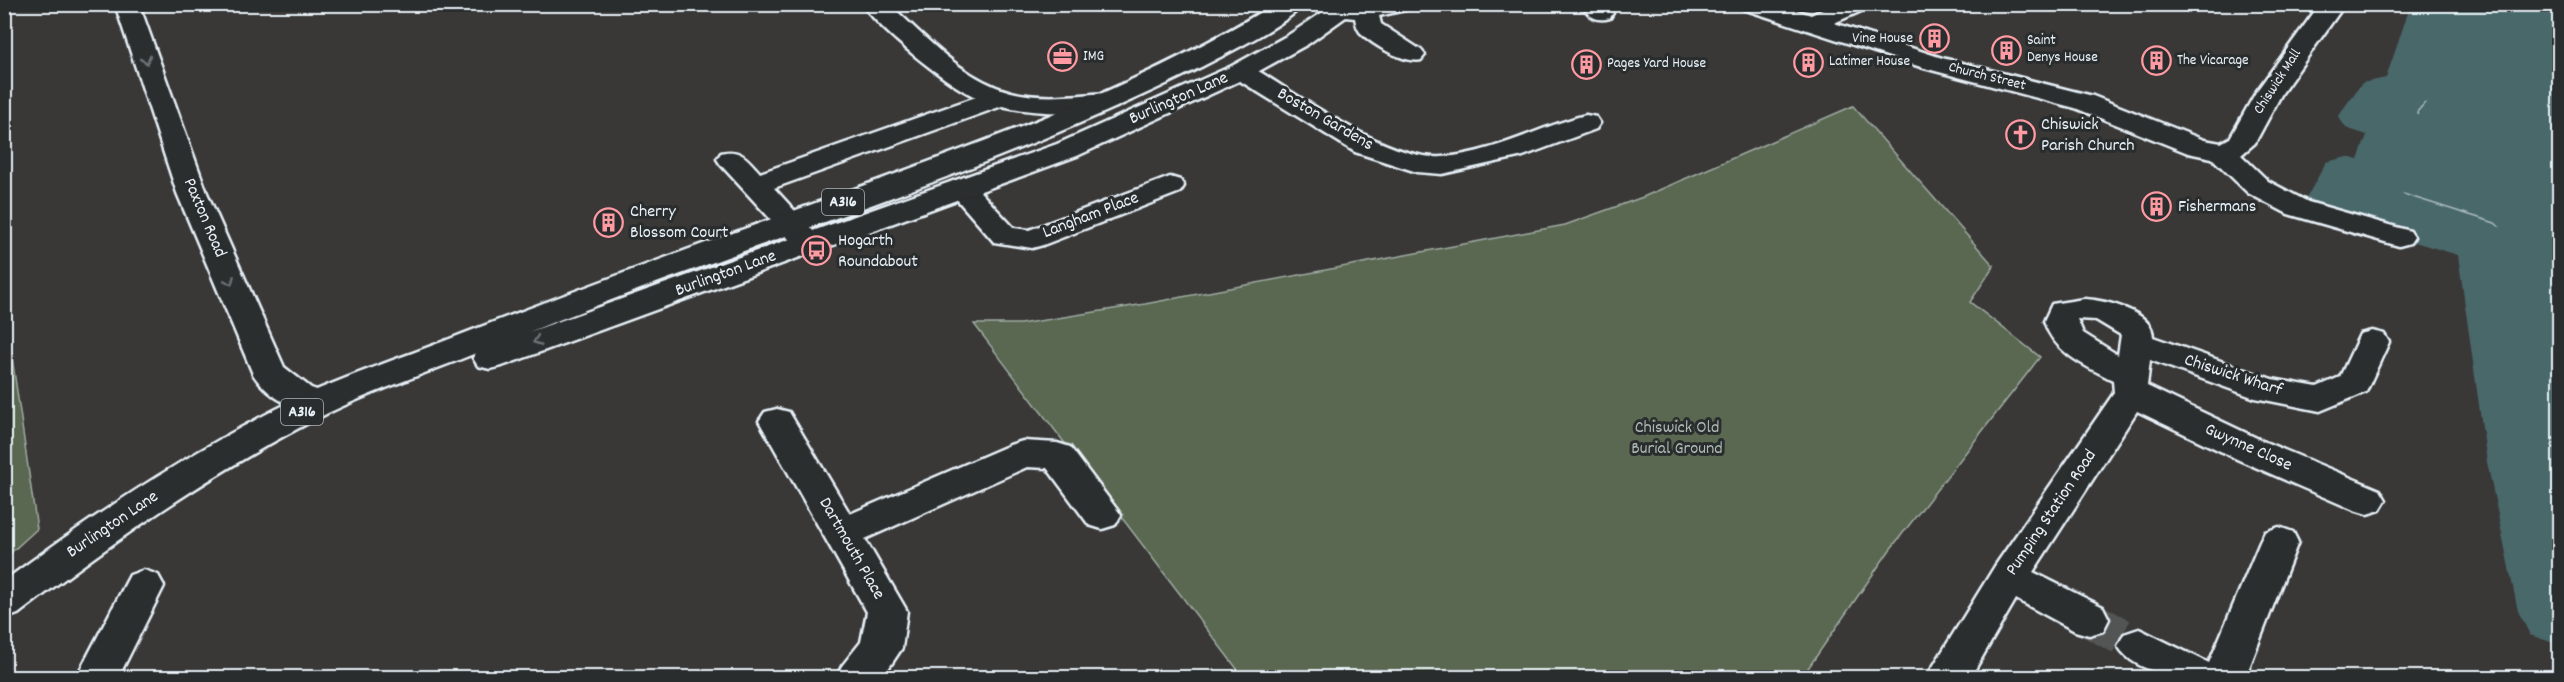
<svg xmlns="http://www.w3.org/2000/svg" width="2564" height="682" viewBox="0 0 2564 682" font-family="Dekko,sans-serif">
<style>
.green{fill:#5a6851;stroke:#a1aca4;stroke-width:1.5}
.water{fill:#4a686b;stroke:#899fa3;stroke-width:1.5}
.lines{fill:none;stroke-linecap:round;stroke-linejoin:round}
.shore{stroke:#a9bac0;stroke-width:1.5}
.river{fill:#4a686b;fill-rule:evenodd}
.minor-tunnel{stroke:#535454;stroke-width:37;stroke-dasharray:37 18;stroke-linecap:butt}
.minor-casing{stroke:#e8f1f8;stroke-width:5}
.highway-casing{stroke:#e8f1f8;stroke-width:5}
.minor{fill:#2a2d2e;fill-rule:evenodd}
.highway{fill:#2a2d2e;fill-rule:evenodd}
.oneway{stroke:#6c7275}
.labels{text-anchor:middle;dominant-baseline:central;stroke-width:6;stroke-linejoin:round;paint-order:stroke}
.far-poi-label{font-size:15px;fill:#e8f1f8;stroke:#2a2d2e;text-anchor:start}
.far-street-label{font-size:15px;fill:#e8f1f8;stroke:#2a2d2e}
.shield{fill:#2a2d2e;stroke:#afb6bb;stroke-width:1.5}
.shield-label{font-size:16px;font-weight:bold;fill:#e8f1f8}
.street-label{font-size:18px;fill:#e8f1f8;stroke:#2a2d2e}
.poi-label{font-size:18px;fill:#e8f1f8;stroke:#2a2d2e;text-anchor:start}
.park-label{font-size:18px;fill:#afbab5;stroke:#2a2d2e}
</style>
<rect width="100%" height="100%" fill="#393837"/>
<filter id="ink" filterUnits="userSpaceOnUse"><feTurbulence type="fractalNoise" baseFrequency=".0167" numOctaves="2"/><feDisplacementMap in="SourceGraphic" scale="12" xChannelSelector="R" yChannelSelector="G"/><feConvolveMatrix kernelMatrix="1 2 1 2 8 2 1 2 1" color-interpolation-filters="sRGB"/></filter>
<g filter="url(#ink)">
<g class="green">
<path d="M1853 106 1994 266 1970 302 2040 357 1889 551 1802 677 1244 678 974 324H1020L1145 304 1565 225 1643 197Z"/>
<path d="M4 302 37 529 5 558H4Z"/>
</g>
<path class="water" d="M2436 4 2559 5V611L2525 462 2488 244 2337 199 2347 175 2380 183 2399 127 2366 116 2382 95 2409 90Z"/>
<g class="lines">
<g class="shore">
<path d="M2441 4 2414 93 2386 100 2378 110 2380 114 2400 121 2404 127 2385 185 2378 189 2351 182 2346 194 2493 242 2530 461 2560 587"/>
<path d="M2448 4 2421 95 2414 102 2395 108C2399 113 2407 115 2410 121 2419 137 2392 183 2384 198L2492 231 2501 239 2538 460 2560 554"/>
<path d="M2458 4 2430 97 2417 112 2421 132 2400 193 2495 223 2509 236 2547 458 2560 514"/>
</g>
<path class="river" d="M2411 4H2461L2436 90 2428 102 2400 109 2419 115 2427 127 2410 183 2401 196 2396 197 2510 230 2520 244 2560 445V645L2530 635 2518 611 2487 462 2458 255 2315 212 2306 199 2326 162 2347 157 2358 160 2367 135 2346 128 2338 116 2362 83 2386 78Z"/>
<path class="minor-tunnel" d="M2089 619 2139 646"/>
<defs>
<g id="minor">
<path d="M115 4H139L207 193 284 367 311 388 331 395 336 403 331 411C304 419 267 397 253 374L177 193Z"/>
<path d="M862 4H889C925 36 962 79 1011 92 1042 100 1076 95 1107 93L1116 95 1120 101 1116 107C1081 115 1037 114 1002 106L774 188 824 243 820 249 809 252 798 249 721 165 717 159 721 153C741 148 748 160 760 173L976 97C946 84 881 31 862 4Z"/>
<path d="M1342 4H1413L1409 9 1379 16 1381 24 1421 50 1425 55 1421 60C1405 64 1371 44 1360 32 1357 28 1356 23 1355 18L1336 16 1333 11 1336 6Z"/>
<path d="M1581 4H1607L1613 13 1610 18C1595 22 1589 16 1581 4Z"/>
<path d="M1739 4H1777L1811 15 1836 4H1870L1866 9 1834 23 1942 58 2093 96 2204 140 2221 143 2230 138 2256 92 2320 4H2345L2282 93 2255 143 2241 155 2268 181 2308 202 2410 231 2414 237 2410 243 2399 246 2288 214 2248 193 2212 158 2188 153 2075 108 1924 68 1743 9Z"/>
<path d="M1241 63 1250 66C1297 94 1388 161 1442 157 1493 154 1538 127 1586 115L1596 117 1600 123 1596 129 1523 156 1442 174 1417 172 1355 152 1232 76 1228 71 1232 66Z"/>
<path d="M1170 177 1180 180 1184 186 1180 192 1043 245 1032 248 994 242 947 188 951 182 961 179 971 182 1014 228 1029 230Z"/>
<path d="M2084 299C2104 300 2153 311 2153 337L2272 379 2317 387 2340 377 2360 334 2372 331 2384 334 2389 342 2366 392 2320 411 2255 398 2150 360 2147 386 2265 442 2380 490 2386 500 2380 510 2367 514 2354 510 2239 460 2137 411 2033 572 2103 607 2109 619 2103 631 2089 635 2075 631 2016 599 1970 678H1926L1995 566 2114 393 2113 380C2085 366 2054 353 2044 321L2052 304ZM2077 319 2096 320 2121 335 2118 355 2083 333Z"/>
<path d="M777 409 789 412 850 514 1010 445 1023 441 1057 443 1070 447 1121 515 1115 525 1102 529 1089 525 1047 468 1027 467 865 539 907 611 902 648 882 678H836L842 666 861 642 867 612 759 421 765 412Z"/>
<path d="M2279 527 2293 532 2298 542 2245 678C2205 678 2140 682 2118 646L2124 634 2139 629 2209 663 2260 542 2265 532Z"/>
<path d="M144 570 158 575 164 586 118 678H76L130 575Z"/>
</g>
<path id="highway" d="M1274 4H1303C1291 22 1224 55 1203 66 988 174 752 242 529 332L1057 144 1232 66 1290 34 1335 4H1364L1308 44 1250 76 1077 156 502 366 490 369 478 366 473 358 476 353C427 373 375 390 328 413 218 468 116 539 18 614L4 619V581C98 512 198 446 303 396 350 375 400 358 447 340 578 289 711 241 843 193 990 140 1140 87 1274 4Z"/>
</defs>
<use href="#minor" class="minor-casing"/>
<use href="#highway" class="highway-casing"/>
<use href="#minor" class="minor"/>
<use href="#highway" class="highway"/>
</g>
<defs><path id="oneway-chevron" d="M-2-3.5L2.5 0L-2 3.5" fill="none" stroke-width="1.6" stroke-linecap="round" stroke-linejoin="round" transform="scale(1.5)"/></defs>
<g class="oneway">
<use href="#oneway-chevron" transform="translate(146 60) rotate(71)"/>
<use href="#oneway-chevron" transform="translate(230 281) rotate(67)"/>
<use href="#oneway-chevron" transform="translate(537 341) rotate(160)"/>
</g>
</g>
<defs>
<symbol id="building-ring" viewBox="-11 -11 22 22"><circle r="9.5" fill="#2a2d2e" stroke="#ff9aa2" stroke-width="1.5"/><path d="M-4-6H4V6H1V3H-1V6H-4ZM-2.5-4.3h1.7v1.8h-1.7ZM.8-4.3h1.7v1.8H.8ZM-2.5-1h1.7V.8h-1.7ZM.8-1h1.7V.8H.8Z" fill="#ff9aa2"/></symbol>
<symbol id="office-ring" viewBox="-11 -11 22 22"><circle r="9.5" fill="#2a2d2e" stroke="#ff9aa2" stroke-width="1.5"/><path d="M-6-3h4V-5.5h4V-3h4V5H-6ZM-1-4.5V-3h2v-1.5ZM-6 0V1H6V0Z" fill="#ff9aa2"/></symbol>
<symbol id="church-ring" viewBox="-11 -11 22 22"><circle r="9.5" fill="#2a2d2e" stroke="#ff9aa2" stroke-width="1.5"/><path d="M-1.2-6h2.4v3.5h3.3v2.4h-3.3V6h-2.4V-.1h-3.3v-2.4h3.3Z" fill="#ff9aa2"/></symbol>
<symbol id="bus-ring" viewBox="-11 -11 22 22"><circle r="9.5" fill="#2a2d2e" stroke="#ff9aa2" stroke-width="1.5"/><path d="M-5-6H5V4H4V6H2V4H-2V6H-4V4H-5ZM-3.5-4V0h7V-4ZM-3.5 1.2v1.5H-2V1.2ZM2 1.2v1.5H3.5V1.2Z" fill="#ff9aa2"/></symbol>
</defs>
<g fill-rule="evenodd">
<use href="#building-ring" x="1918" y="22" width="33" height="33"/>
<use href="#building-ring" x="1990" y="34" width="33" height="33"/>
<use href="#office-ring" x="1046" y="40" width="33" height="33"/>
<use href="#building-ring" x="2140" y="44" width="33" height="33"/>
<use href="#building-ring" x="1792" y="46" width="33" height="33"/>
<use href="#building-ring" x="1570" y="48" width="33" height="33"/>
<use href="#church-ring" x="2004" y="118" width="33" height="33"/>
<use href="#building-ring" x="2140" y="190" width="33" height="33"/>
<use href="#building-ring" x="592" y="206" width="33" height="33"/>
<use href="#bus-ring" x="800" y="234" width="33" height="33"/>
</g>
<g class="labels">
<g class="far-poi-label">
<text x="1913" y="39" text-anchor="end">Vine House</text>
<text x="2027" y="41">Saint<tspan x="2027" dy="17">Denys House</tspan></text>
<text x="1083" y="57">IMG</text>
<text x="2177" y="61">The Vicarage</text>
<text x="1829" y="62">Latimer House</text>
<text x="1607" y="64">Pages Yard House</text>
</g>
<g class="far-street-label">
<text transform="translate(1987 77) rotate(14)">Church Street</text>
<text transform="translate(2278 82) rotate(-57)">Chiswick Mall</text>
</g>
<g class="shield">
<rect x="822" y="189" width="42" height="26" rx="4.5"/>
<rect x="281" y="399" width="42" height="26" rx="4.5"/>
</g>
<g class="shield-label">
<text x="843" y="202">A316</text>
<text x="302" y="412">A316</text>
</g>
<g class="street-label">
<text transform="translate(1179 99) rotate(-24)">Burlington Lane</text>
<text transform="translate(1325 120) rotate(30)">Boston Gardens</text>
<text transform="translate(1091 216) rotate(-21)">Langham Place</text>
<text transform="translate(204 218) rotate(67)">Paxton Road</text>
<text transform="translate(726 274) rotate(-20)">Burlington Lane</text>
<text transform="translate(2233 376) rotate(18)">Chiswick Wharf</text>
<text transform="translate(2248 448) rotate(24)">Gwynne Close</text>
<text transform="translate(2052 513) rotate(-56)">Pumping Station Road</text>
<text transform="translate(113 525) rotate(-34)">Burlington Lane</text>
<text transform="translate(851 549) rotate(60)">Dartmouth Place</text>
</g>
<g class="poi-label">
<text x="2041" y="125">Chiswick<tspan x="2041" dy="21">Parish Church</tspan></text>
<text x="2178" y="207">Fishermans</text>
<text x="630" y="212">Cherry<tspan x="630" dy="21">Blossom Court</tspan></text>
<text x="838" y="241">Hogarth<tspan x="838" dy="21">Roundabout</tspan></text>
</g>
<g class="park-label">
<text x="1677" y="428">Chiswick Old<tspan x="1677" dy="21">Burial Ground</tspan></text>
</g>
</g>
<rect width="2564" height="682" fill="none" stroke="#2a2d2e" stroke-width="24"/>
<rect x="12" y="12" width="2540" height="658" fill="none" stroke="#e8f1f8" stroke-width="2" filter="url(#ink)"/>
</svg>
